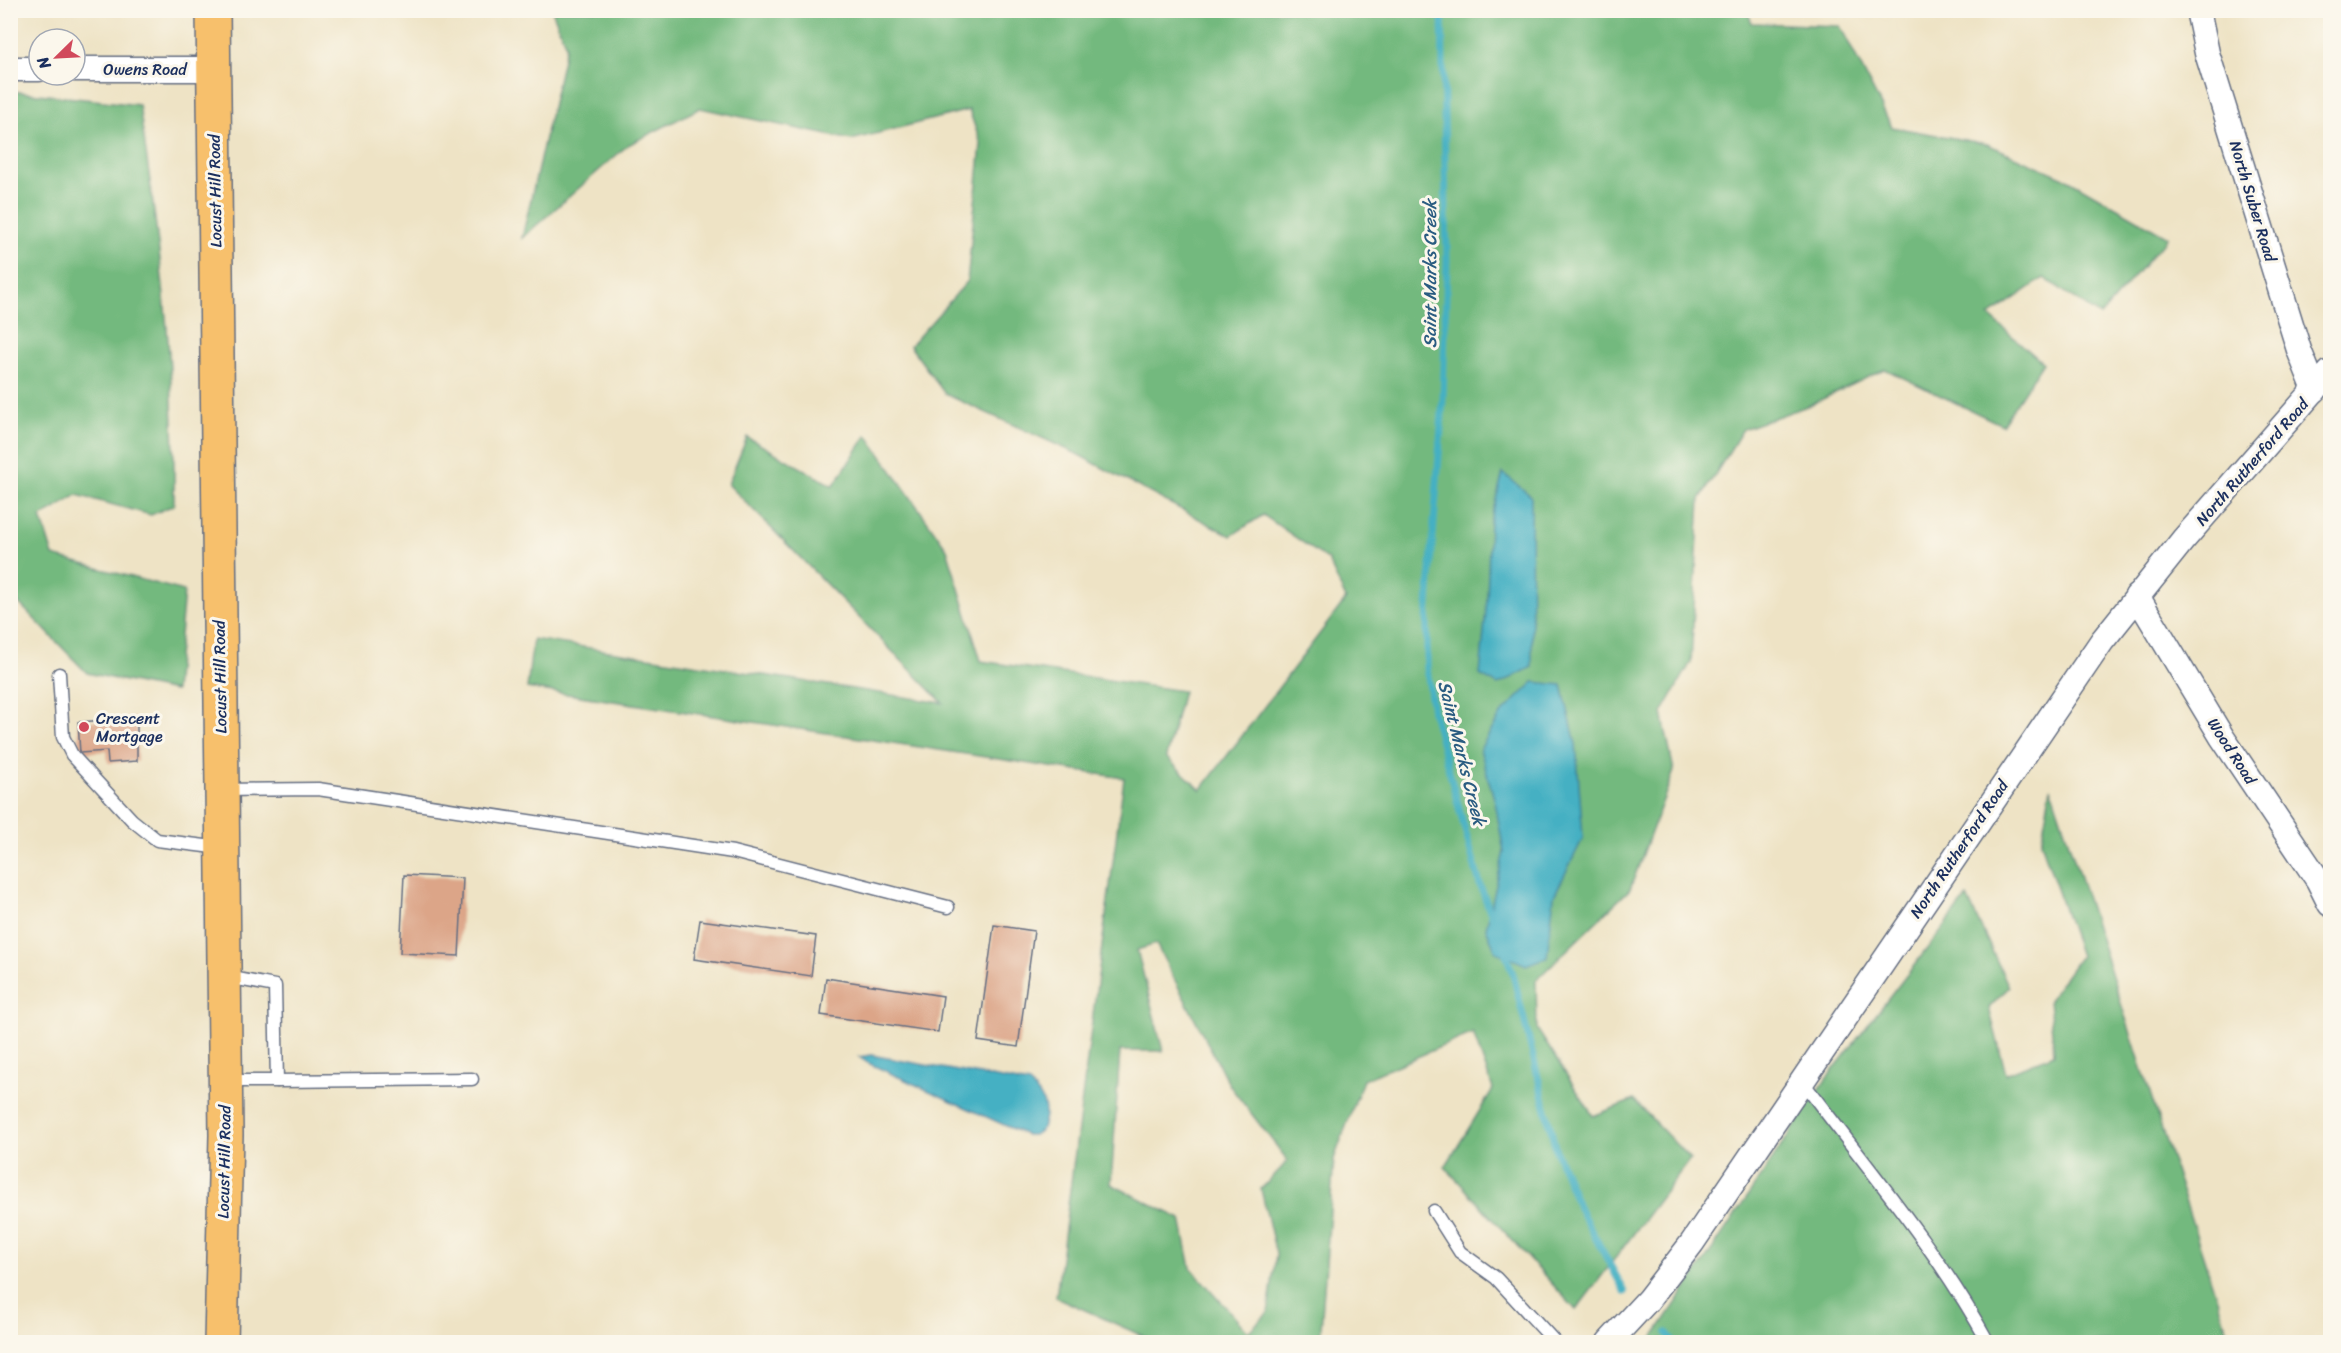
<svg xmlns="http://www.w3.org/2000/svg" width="2341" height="1353" viewBox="0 0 2341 1353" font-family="Sriracha,sans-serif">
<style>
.forest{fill:#73b97e;stroke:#47746e;stroke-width:1.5;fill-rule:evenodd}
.water{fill:#45b0c3;stroke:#307090;stroke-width:1.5}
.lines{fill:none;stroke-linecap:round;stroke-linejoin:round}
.stream{stroke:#45b0c3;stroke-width:7}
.building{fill:#dca588}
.lane-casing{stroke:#656e82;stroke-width:15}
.street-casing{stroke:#656e82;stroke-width:27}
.primary-casing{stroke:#656e82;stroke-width:36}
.lane{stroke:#fff;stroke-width:12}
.street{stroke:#fff;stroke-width:24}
.primary{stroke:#f7c06c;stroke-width:33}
.poi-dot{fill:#d1495b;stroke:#fbf7ec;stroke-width:2}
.labels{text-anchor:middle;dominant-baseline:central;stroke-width:6;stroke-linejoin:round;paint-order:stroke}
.street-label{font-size:16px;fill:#1b2f5e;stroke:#fbf7ec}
.poi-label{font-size:16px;fill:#1b2f5e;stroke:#fbf7ec;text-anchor:start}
.water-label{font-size:18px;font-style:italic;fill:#2a5c81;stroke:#fbf7ec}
</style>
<rect width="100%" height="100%" fill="#fbf7ec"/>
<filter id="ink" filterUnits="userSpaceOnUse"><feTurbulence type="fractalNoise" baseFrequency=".0167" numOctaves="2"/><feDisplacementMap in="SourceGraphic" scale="12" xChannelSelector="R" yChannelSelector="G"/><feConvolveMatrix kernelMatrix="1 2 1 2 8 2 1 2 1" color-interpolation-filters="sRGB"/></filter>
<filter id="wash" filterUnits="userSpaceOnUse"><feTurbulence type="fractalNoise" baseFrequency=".008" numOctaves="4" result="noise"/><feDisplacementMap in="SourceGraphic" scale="24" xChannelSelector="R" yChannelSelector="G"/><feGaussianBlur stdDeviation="1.35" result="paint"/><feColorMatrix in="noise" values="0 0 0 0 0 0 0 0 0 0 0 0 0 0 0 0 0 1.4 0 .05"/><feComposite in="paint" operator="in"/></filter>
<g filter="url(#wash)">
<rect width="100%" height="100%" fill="#eee3c5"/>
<g class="forest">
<path d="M552 10 1747 11 1752 23 1840 26 1892 127 1987 144 2069 180 2168 237 2100 316 2044 278 1989 316 2043 363 2002 425 1885 369 1810 405 1743 429 1700 499 1691 662 1662 713 1674 771 1630 889 1536 980 1537 1029 1593 1116 1634 1100 1690 1159 1576 1310 1445 1167 1493 1089 1473 1033 1363 1080 1334 1159 1320 1342H1156L1056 1297 1124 778 527 688 533 639 943 703 728 484 747 437 833 486 867 435 947 549 981 661 1183 691 1166 757 1201 790 1346 599 1328 560 1263 515 1231 536 1075 453 945 394 910 346 967 282 981 144 969 110 851 140 700 108 628 145 522 238 566 46ZM1156 944 1230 1086 1288 1161 1261 1189 1276 1254 1268 1313 1248 1332 1191 1268 1181 1219 1111 1184 1120 1051H1163L1137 950Z"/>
<path d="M11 91 139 105C159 238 176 370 174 505L151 515 77 495 41 517 53 556 184 591 175 691 87 673 11 595Z"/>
<path d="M2051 788 2231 1342H1650L1827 1078 1967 897 2009 987 1989 1008 2006 1074 2054 1054 2049 1000 2080 956 2041 842Z"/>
</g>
<g class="water">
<path d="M1503 473 1531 496 1532 667 1498 685 1480 675 1487 599 1490 522Z"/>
<path d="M1534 682 1562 685 1576 744 1583 838 1554 896 1547 957 1526 965 1496 952 1486 928 1504 852 1495 802 1480 749 1502 713Z"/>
<path d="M871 1055 1029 1084C1045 1097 1049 1111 1041 1130L1034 1135H1026L868 1063 859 1057Z"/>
</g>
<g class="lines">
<g class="stream">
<path d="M1442 13 1447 261 1443 399 1427 620V669L1433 712 1480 885 1493 919"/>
<path d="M1504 949 1513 974 1556 1151 1578 1206 1625 1292"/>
<path d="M1667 1333 1673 1342"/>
</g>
</g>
<g id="blocks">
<g class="building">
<path d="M137 718V761L108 763 107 751 80 753 78 722Z"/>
<path d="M404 875 463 878 459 956 400 953Z"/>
<path d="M700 920 816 936 811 976 694 959Z"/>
<path d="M994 925 1034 931 1018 1047 978 1041Z"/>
<path d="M826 978 943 996 938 1032 821 1015Z"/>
</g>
</g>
</g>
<g filter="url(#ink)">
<use href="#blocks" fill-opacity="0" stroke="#656e82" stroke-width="1.5"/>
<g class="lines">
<defs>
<g id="lane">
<path d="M59 674 63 737 72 755 132 820 157 840 221 848"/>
<path d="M222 790 318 789 733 852 948 907"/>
<path d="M226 1081H277L275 986 227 977"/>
<path d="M277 1081 472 1079"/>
<path d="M1802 1081C1866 1166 1937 1249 1988 1342"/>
<path d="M1434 1211 1460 1252 1496 1278 1555 1342"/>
</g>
<g id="street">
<path d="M2198 10 2207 53 2299 350 2315 390"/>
<path d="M10 69H39"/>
<path d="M75 69H214"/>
<path d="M2137 596 2222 737 2318 880 2330 904"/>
<path d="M1609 1342 1648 1300 1692 1243 2102 641 2183 540 2330 372"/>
</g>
<path id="primary" d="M213 10 226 1135 221 1342"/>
</defs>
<use href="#lane" class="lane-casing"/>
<use href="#street" class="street-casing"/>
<use href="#primary" class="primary-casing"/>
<use href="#lane" class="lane"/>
<use href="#street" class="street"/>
<use href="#primary" class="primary"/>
</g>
</g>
<circle class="poi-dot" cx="84" cy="727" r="6"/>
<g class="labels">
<g class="street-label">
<text x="145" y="69">Owens Road</text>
<text transform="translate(215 191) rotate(-91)">Locust Hill Road</text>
<text transform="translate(2253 201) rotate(73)">North Suber Road</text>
<text transform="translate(2252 462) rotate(-49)">North Rutherford Road</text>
<text transform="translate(220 677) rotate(-91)">Locust Hill Road</text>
<text transform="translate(2232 751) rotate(57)">Wood Road</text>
<text transform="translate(1959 849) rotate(-56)">North Rutherford Road</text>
<text transform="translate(224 1162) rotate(-89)">Locust Hill Road</text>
</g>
<g class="poi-label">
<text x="96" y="718">Crescent<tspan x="96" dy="18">Mortgage</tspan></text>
</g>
<g class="water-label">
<text transform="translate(1430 274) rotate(-90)">Saint Marks Creek</text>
<text transform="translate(1462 753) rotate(76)">Saint Marks Creek</text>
</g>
</g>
<rect width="2341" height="1353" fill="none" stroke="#fbf7ec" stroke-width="36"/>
<g transform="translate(57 57) rotate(246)"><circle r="28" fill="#fbf7ec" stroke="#a1a7b3" stroke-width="1.5"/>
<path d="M0-4.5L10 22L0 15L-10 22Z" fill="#d1495b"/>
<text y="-9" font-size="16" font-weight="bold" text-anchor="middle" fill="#1b2f5e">N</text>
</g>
</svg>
